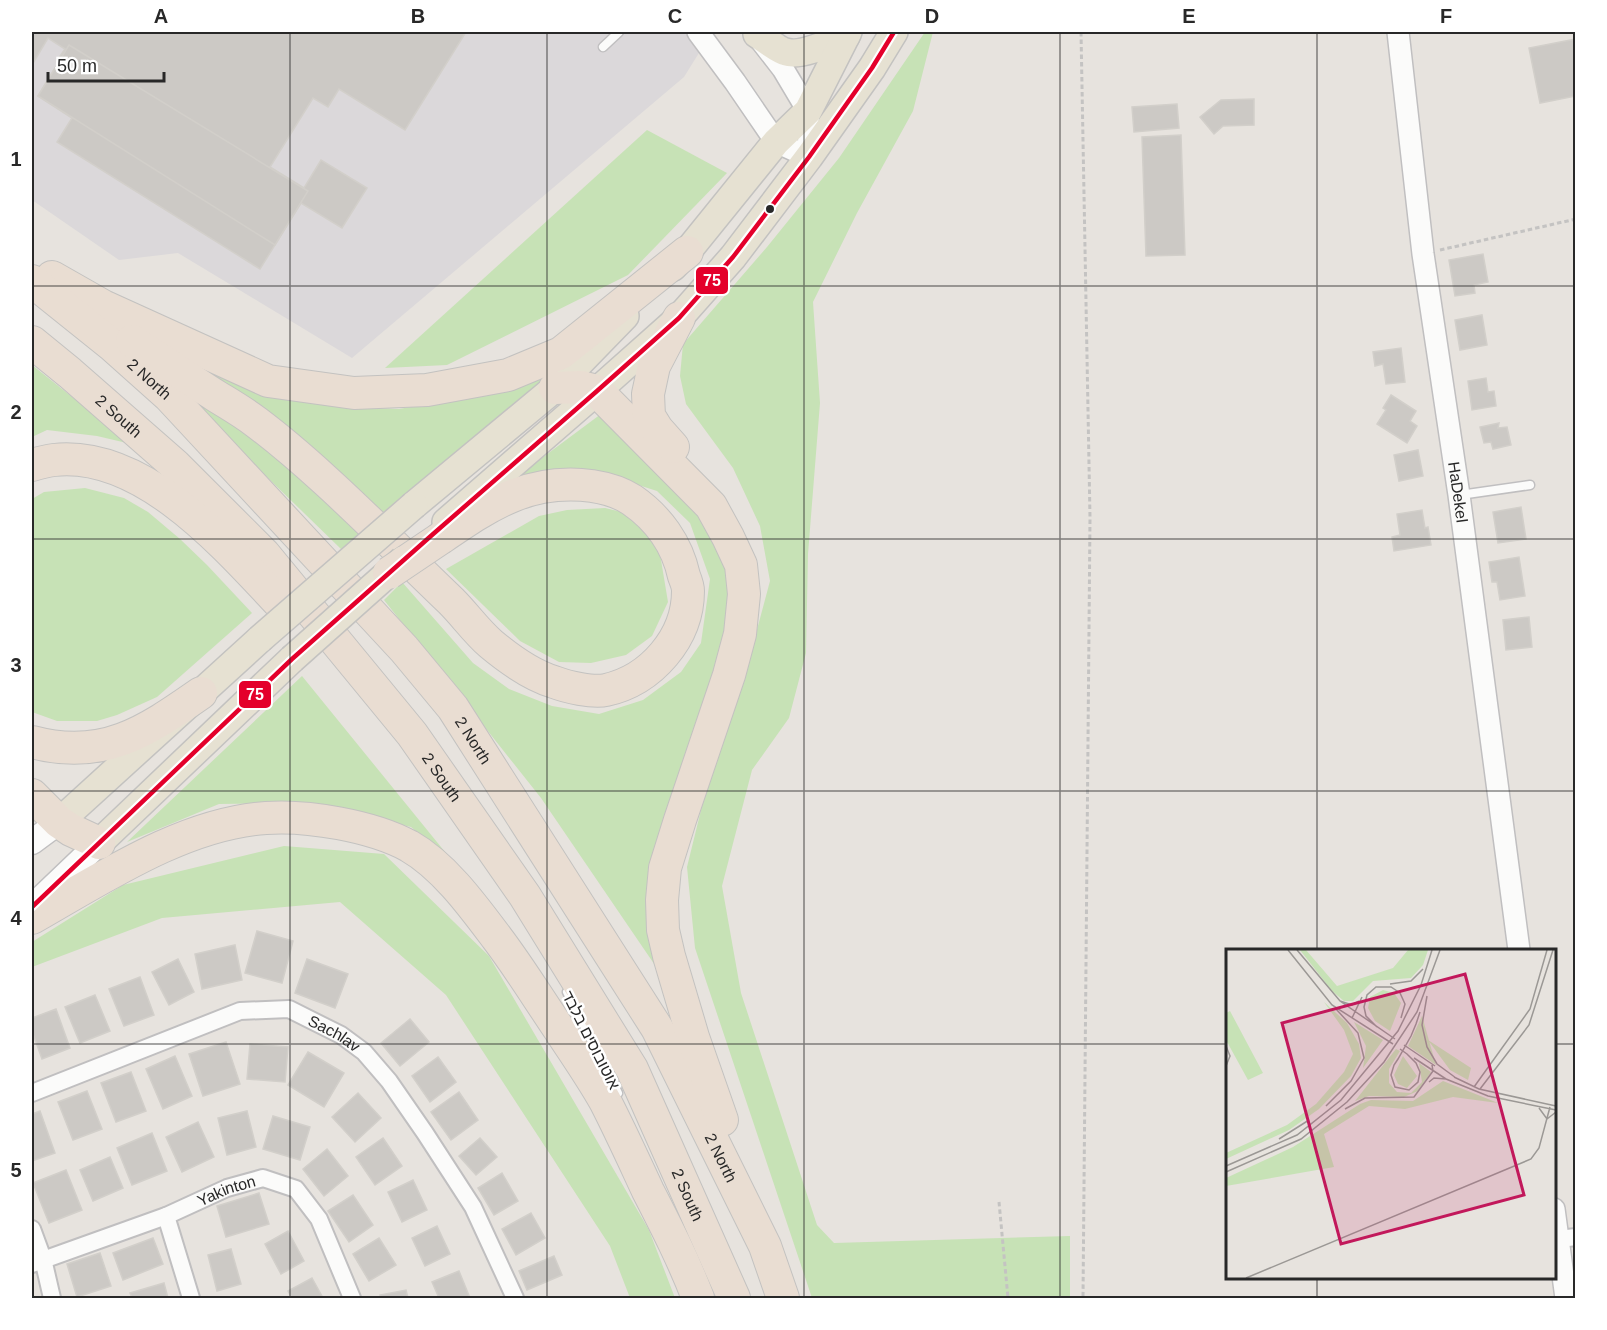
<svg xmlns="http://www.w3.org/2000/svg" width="1607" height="1330" viewBox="0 0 1607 1330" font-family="Arial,Heebo,sans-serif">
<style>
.industrial{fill:#dbd8da}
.green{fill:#c7e2b6}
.building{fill:#ccc9c5;stroke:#d2cfca;stroke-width:1.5}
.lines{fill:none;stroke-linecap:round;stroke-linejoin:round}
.service-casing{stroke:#c0bfc0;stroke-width:11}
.minor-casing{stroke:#c0bfc0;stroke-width:20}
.tertiary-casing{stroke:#c0bfc0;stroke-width:24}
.secondary-casing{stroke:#c0bfc0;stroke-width:27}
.primary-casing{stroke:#c3c2c0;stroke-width:30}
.motorway-casing{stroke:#c3c2c0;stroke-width:34}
.path{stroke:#c4c3c2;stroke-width:3;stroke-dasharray:4.5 3;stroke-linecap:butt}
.service{stroke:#fbfbfa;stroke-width:8}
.minor{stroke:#fbfbfa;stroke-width:16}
.tertiary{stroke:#fbfbfa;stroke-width:21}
.secondary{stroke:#fbfbfa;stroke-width:24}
.primary{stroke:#e6e1d2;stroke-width:27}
.motorway{stroke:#e9ddd2;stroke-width:32}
.primary-bridge-casing{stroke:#c3c2c0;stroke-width:30;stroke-linecap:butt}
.motorway-bridge-casing{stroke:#c3c2c0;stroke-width:34;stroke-linecap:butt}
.primary-bridge{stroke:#e6e1d2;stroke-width:27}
.motorway-bridge{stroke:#e9ddd2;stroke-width:32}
.bus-1-casing{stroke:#fff;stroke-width:9}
.bus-1{stroke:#e4002b;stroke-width:4.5}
.grid{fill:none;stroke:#282828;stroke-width:1.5;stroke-opacity:0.55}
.bus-dot{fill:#282828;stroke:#fff;stroke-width:2}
.labels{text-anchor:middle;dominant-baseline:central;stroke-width:5;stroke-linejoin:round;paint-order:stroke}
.street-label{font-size:16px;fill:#282828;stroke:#fff}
.inset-road{fill:none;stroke:#9b9895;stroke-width:1.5}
.view{fill:#c2185b;fill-opacity:0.15;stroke:#c2185b;stroke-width:3}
.inset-edge{fill:none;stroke:#282828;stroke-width:3}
.line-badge{stroke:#fff;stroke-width:2}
.badge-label{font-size:16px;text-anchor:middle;font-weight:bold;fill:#fff}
.neatline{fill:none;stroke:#282828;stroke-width:2}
.grid-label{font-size:20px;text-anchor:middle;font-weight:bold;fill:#282828}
</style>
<rect width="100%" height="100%" fill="#e7e3de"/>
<path class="industrial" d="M32 32H712L684 77 352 358 178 253 119 260 32 200Z"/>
<g class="green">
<path d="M925 32H933L913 111 857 213 813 302 820 403 808 554 806 653 789 718 752 770 722 886 741 993 817 1225 834 1243 1070 1236V1298H812L695 948 687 867 702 806 747 667 770 581 760 526 733 468 686 404 680 376 683 344 767 247 839 158Z"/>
<path d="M647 130 727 173 628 275 447 365 385 368Z"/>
<path d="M131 331 209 370 279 399 350 407 399 409 483 394 568 364 384 518Z"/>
<path d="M32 365 131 444 97 436 47 430 32 437Z"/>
<path d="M158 371 263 443 364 533 342 550Z"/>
<path d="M605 411 711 530 728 575 727 633 676 790 663 977 541 798 384 600 402 582 473 663 509 689 552 706 599 714 643 700 681 672 701 643 710 579 690 523 657 491 598 472 519 475Z"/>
<path d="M85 488 124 498 148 512 180 539 207 565 252 613 157 697 117 715 97 721H57L32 712V499L44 492Z"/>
<path d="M605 508 630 514 659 548 668 602 652 636 626 655 591 663 559 662 520 641 446 569 539 516 567 510Z"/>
<path d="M302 676 454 863 411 827 312 803 219 804 127 842Z"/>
<path d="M284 846 384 854 489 956 649 1230 675 1298H630L610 1246 446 995 340 902 162 918 32 967V942L123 885Z"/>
</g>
<g class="building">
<path d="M32 32H466L405 130 339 89 328 107 313 98 270 167 304 188 321 160 367 188 342 228 301 203 260 269 57 142 72 118 38 96 60 60 58 59 65 49 48 38 32 65Z"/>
<path d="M1576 39V96L1540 103 1529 48Z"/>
<path d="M69 45 308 191 275 245 38 96Z"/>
<path d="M1254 99V125L1223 126 1214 134 1200 117 1221 100Z"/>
<path d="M1177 104 1179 128 1134 132 1132 107Z"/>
<path d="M1181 135 1185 255 1146 256 1142 137Z"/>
<path d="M1483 254 1488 282 1474 285 1475 293 1455 296 1449 260Z"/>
<path d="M1482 315 1487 345 1460 350 1455 320Z"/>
<path d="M1401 348 1405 382 1386 384 1383 364 1375 366 1373 352Z"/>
<path d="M1486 378 1488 392 1494 391 1496 406 1472 410 1468 381Z"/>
<path d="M1391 395 1416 411 1410 421 1417 426 1407 443 1377 424 1386 410 1383 408Z"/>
<path d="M1499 423 1498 428 1507 427 1511 445 1493 449 1491 442 1484 443 1480 427Z"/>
<path d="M1418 450 1423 476 1399 481 1394 455Z"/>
<path d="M1521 507 1526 539 1498 543 1493 512Z"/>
<path d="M1422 510 1425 528 1428 527 1431 545 1394 551 1392 537 1400 535 1397 514Z"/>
<path d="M1519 557 1525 596 1500 600 1497 582H1492L1489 562Z"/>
<path d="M1529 617 1532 647 1506 650 1503 620Z"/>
<path d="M257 931 293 941 282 983 245 973Z"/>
<path d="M235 945 242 980 202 989 195 954Z"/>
<path d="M178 959 194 992 169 1005 152 972Z"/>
<path d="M307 959 348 974 335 1008 295 993Z"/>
<path d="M140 977 154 1015 124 1026 109 989Z"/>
<path d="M95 995 110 1031 80 1043 65 1007Z"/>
<path d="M56 1009 70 1048 42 1059 32 1031V1018Z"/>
<path d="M410 1019 429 1042 400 1066 381 1043Z"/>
<path d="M226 1042 240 1084 203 1096 189 1054Z"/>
<path d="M250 1044 288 1047 285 1082 247 1079Z"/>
<path d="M308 1052 344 1073 324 1107 288 1085Z"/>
<path d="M175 1056 192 1096 163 1109 146 1069Z"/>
<path d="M438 1057 456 1082 430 1102 412 1076Z"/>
<path d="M131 1072 146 1111 116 1122 101 1083Z"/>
<path d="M87 1091 102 1129 73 1140 58 1102Z"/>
<path d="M459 1092 478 1120 451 1140 431 1112Z"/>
<path d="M358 1093 381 1118 355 1142 332 1117Z"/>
<path d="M40 1111 55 1153 32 1161V1114Z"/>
<path d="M247 1111 256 1147 227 1155 218 1118Z"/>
<path d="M273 1116 310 1127 300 1160 263 1149Z"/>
<path d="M198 1122 214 1157 182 1172 166 1137Z"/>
<path d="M152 1133 167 1171 132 1185 117 1148Z"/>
<path d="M383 1138 402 1166 375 1185 356 1157Z"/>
<path d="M480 1138 497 1157 476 1175 459 1156Z"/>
<path d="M327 1149 348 1176 324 1196 303 1169Z"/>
<path d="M110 1157 123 1188 93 1201 80 1170Z"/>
<path d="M66 1170 82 1210 49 1223 33 1183Z"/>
<path d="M502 1173 518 1201 494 1215 478 1188Z"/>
<path d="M413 1180 427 1210 402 1222 388 1192Z"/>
<path d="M259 1193 269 1224 226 1237 217 1206Z"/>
<path d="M353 1195 373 1225 349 1242 328 1211Z"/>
<path d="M531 1213 545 1238 516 1255 502 1229Z"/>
<path d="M437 1226 450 1254 425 1266 412 1238Z"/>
<path d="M288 1231 304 1261 281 1274 265 1244Z"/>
<path d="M153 1238 163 1264 123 1280 113 1253Z"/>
<path d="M379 1238 396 1265 369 1281 353 1254Z"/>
<path d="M231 1249 241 1284 217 1291 208 1255Z"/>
<path d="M100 1253 111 1286 77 1297 67 1264Z"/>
<path d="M554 1256 562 1275 527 1290 519 1271Z"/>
<path d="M459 1271 470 1298H439L432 1282Z"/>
<path d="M312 1278 323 1298H292L288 1291Z"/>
<path d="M164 1283 168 1298H132L130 1293Z"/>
<path d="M406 1290 408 1298H381L380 1295Z"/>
</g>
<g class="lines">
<defs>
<g id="service">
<path d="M603 47 619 32"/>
<path d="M1460 495 1530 485"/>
<path d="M567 992 618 1093"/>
</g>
<g id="minor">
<path id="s1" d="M32 1093 240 1011 289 1009 341 1035 364 1052 389 1081 425 1133 473 1207 515 1298"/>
<path d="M166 1216 191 1298"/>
<path d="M32 1229 43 1259 52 1298"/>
<path d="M1559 1239 1576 1237"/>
<path id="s2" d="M32 1264 166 1216 227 1188 263 1178 296 1189 319 1219 352 1298"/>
</g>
<g id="tertiary">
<path d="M698 32 735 82 776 142 809 157 808 111 783 69 762 42"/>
<path id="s3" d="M1398 32 1423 254 1459 495 1519 950"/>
<path d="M1554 1209 1566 1298"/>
</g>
<g id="secondary">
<path d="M32 842 59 822"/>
<path d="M32 907 99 843"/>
</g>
<g id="primary">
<path d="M757 34C763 38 780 51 786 52 801 57 832 42 846 36"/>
<path d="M673 267 687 252 776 142 808 111 848 32"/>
<path d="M414 505 555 388 625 316"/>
<path d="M446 522 597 391 679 318 733 257 809 157 872 68 894 32"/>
<path d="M59 822 260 639"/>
<path d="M99 843 292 659"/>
</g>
<g id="motorway">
<path d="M52 277 103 306 268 381 354 393 427 390 508 375 561 353 687 252"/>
<path id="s4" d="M32 281 113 346 169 396 404 649 453 708 657 1028 765 1246 783 1298"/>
<path d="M132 341C160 359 188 378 216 396 229 404 243 412 256 422 280 440 303 460 325 480 368 519 409 561 451 601 465 615 476 631 491 644 509 659 531 675 554 682 567 687 593 693 606 690 651 680 688 638 688 591 688 586 686 581 684 576 677 544 658 518 632 500 620 492 605 488 592 486 529 478 491 504 441 538"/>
<path id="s5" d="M32 342 70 373 175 465 264 554 412 734 525 896 632 1069 734 1298"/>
<path d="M555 388 581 387 597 391 711 506 728 537 741 565 744 594 740 634 729 675 680 820 665 868 662 900 663 930 669 956 693 1037 722 1120"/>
<path d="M673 447 657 429 649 416 648 394 654 366 679 318"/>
<path d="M32 465C39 463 46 461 54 460 146 450 230 551 287 611"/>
<path d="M32 742C103 761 145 732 201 693"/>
<path d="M32 795 59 822 71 830 99 843"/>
<path d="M32 918C101 879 184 823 266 818 308 815 372 826 409 846 444 866 473 906 497 938 519 967 538 998 559 1029 574 1052 591 1076 605 1101 620 1130 634 1161 648 1191 666 1226 684 1261 698 1298"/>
</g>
</defs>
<use href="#service" class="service-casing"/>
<use href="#minor" class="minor-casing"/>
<use href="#tertiary" class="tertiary-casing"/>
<use href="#secondary" class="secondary-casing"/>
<use href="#primary" class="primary-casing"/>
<use href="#motorway" class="motorway-casing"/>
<g class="path">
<path d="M1081 32 1090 518 1083 1298"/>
<path d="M1440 250 1576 219"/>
<path d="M999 1202 1008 1298"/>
</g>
<use href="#service" class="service"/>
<use href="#minor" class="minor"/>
<use href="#tertiary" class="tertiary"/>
<use href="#secondary" class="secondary"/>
<use href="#primary" class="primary"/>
<use href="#motorway" class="motorway"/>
<defs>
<g id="primary-bridge">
<path d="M260 639 414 505"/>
<path d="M292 659 403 560"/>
</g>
<path id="motorway-bridge" d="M389 573 441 538"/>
</defs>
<use href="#primary-bridge" class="primary-bridge-casing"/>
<use href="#motorway-bridge" class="motorway-bridge-casing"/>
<use href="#primary-bridge" class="primary-bridge"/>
<use href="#motorway-bridge" class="motorway-bridge"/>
<defs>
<path id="bus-1" d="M32 907 292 659 432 535 597 391 679 318 733 257 809 157 872 68 894 32"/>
</defs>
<use href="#bus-1" class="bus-1-casing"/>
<use href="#bus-1" class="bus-1"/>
</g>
<path class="grid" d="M290 32V1298M547 32V1298M804 32V1298M1060 32V1298M1317 32V950M32 286H1576M32 539H1576M32 791H1576M32 1044H1228M1554 1044H1576M1317 1278V1298"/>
<circle class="bus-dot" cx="770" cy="209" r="5"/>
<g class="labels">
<g class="street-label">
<text stroke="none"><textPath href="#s4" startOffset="153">2 North</textPath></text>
<text stroke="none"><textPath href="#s5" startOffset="114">2 South</textPath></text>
<text stroke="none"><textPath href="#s3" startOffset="464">HaDekel</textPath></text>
<text stroke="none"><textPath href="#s4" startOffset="639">2 North</textPath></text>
<text stroke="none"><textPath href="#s5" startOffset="600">2 South</textPath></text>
<text stroke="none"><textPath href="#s1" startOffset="324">Sachlav</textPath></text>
<text transform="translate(591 1040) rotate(63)">אוטובוסים בלבד</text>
<text stroke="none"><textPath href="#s4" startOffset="1125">2 North</textPath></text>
<text stroke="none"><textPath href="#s2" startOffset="208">Yakinton</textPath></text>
<text stroke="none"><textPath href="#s5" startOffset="1086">2 South</textPath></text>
</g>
</g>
<g transform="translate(1226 949)">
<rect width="330" height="330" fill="#e7e3de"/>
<path d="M74 1H80L111 37 167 19 182 1H202L197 16 185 29 147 32 127 52H118L106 42ZM157 41 168 44 175 54 164 82 149 72 142 59 144 48ZM98 53 121 74 133 95 135 109 125 127 93 160 63 181 0 210V204L61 176 90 155 118 123 127 105 118 81ZM4 62 37 124 22 131 0 91V64ZM196 67 210 116 182 97ZM128 73 157 91 137 119 140 97ZM202 91 245 119 242 131 224 121ZM170 100 174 102 163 120V134L171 143 185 144 196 133 193 114 205 123 192 142 178 148 143 147 129 152ZM177 107 191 127 181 139 172 135 168 126ZM217 132 272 154 227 148 179 160 143 157 98 185 108 218 0 237V229L67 198 134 155 145 151 187 152Z" fill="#c7e2b6"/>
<path class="inset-road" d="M62 1 106 56 167 95M71 1 114 52 169 90M164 35 185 32 197 20M201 47 196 76 201 98 211 115 230 129M114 52 126 56 133 52M126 69 136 48M151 78 140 67 138 58 141 46 150 38H165L174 44 179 55 175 69M178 96 209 117M0 97 4 107 0 117M174 100 181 105 190 114 194 123 192 133 183 141 169 138 165 126 168 116 172 110 185 87 190 75 194 63M188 109 220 130 262 147 330 161M228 128 253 140 330 157M203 133 208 129 220 130M248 138 304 60 321 1M254 140 303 76 327 1M100 157 125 132 138 109 132 84 110 60M313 159 321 170 330 163M119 160 139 149 188 148 207 122 206 116M53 190 83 171M0 217 71 186 115 151 172 82 195 36 206 1M0 223 75 190 121 153 158 113 191 63 214 1M20 329 305 210 313 199 324 158"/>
<path class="view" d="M239 25 298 246 115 295 56 74Z"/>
<rect width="330" height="330" class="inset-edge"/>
</g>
<g class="line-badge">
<rect x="695" y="266" width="34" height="29" rx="6" fill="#e4002b"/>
<rect x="238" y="680" width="34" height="29" rx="6" fill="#e4002b"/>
</g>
<g class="badge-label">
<text x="712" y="286">75</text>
<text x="255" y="700">75</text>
</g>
<rect width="1607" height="1330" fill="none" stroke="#ffffff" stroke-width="66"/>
<path d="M48 72v9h116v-9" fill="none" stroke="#282828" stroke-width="3"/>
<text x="57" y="72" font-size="18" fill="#282828" stroke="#ffffff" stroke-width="4.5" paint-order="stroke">50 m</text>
<rect x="33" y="33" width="1541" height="1264" class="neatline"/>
<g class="grid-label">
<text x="161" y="23">A</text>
<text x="418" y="23">B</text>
<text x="675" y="23">C</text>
<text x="932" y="23">D</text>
<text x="1189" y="23">E</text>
<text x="1446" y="23">F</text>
<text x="16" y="166">1</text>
<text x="16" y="419">2</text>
<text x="16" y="672">3</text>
<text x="16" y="925">4</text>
<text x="16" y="1177">5</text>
</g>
</svg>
